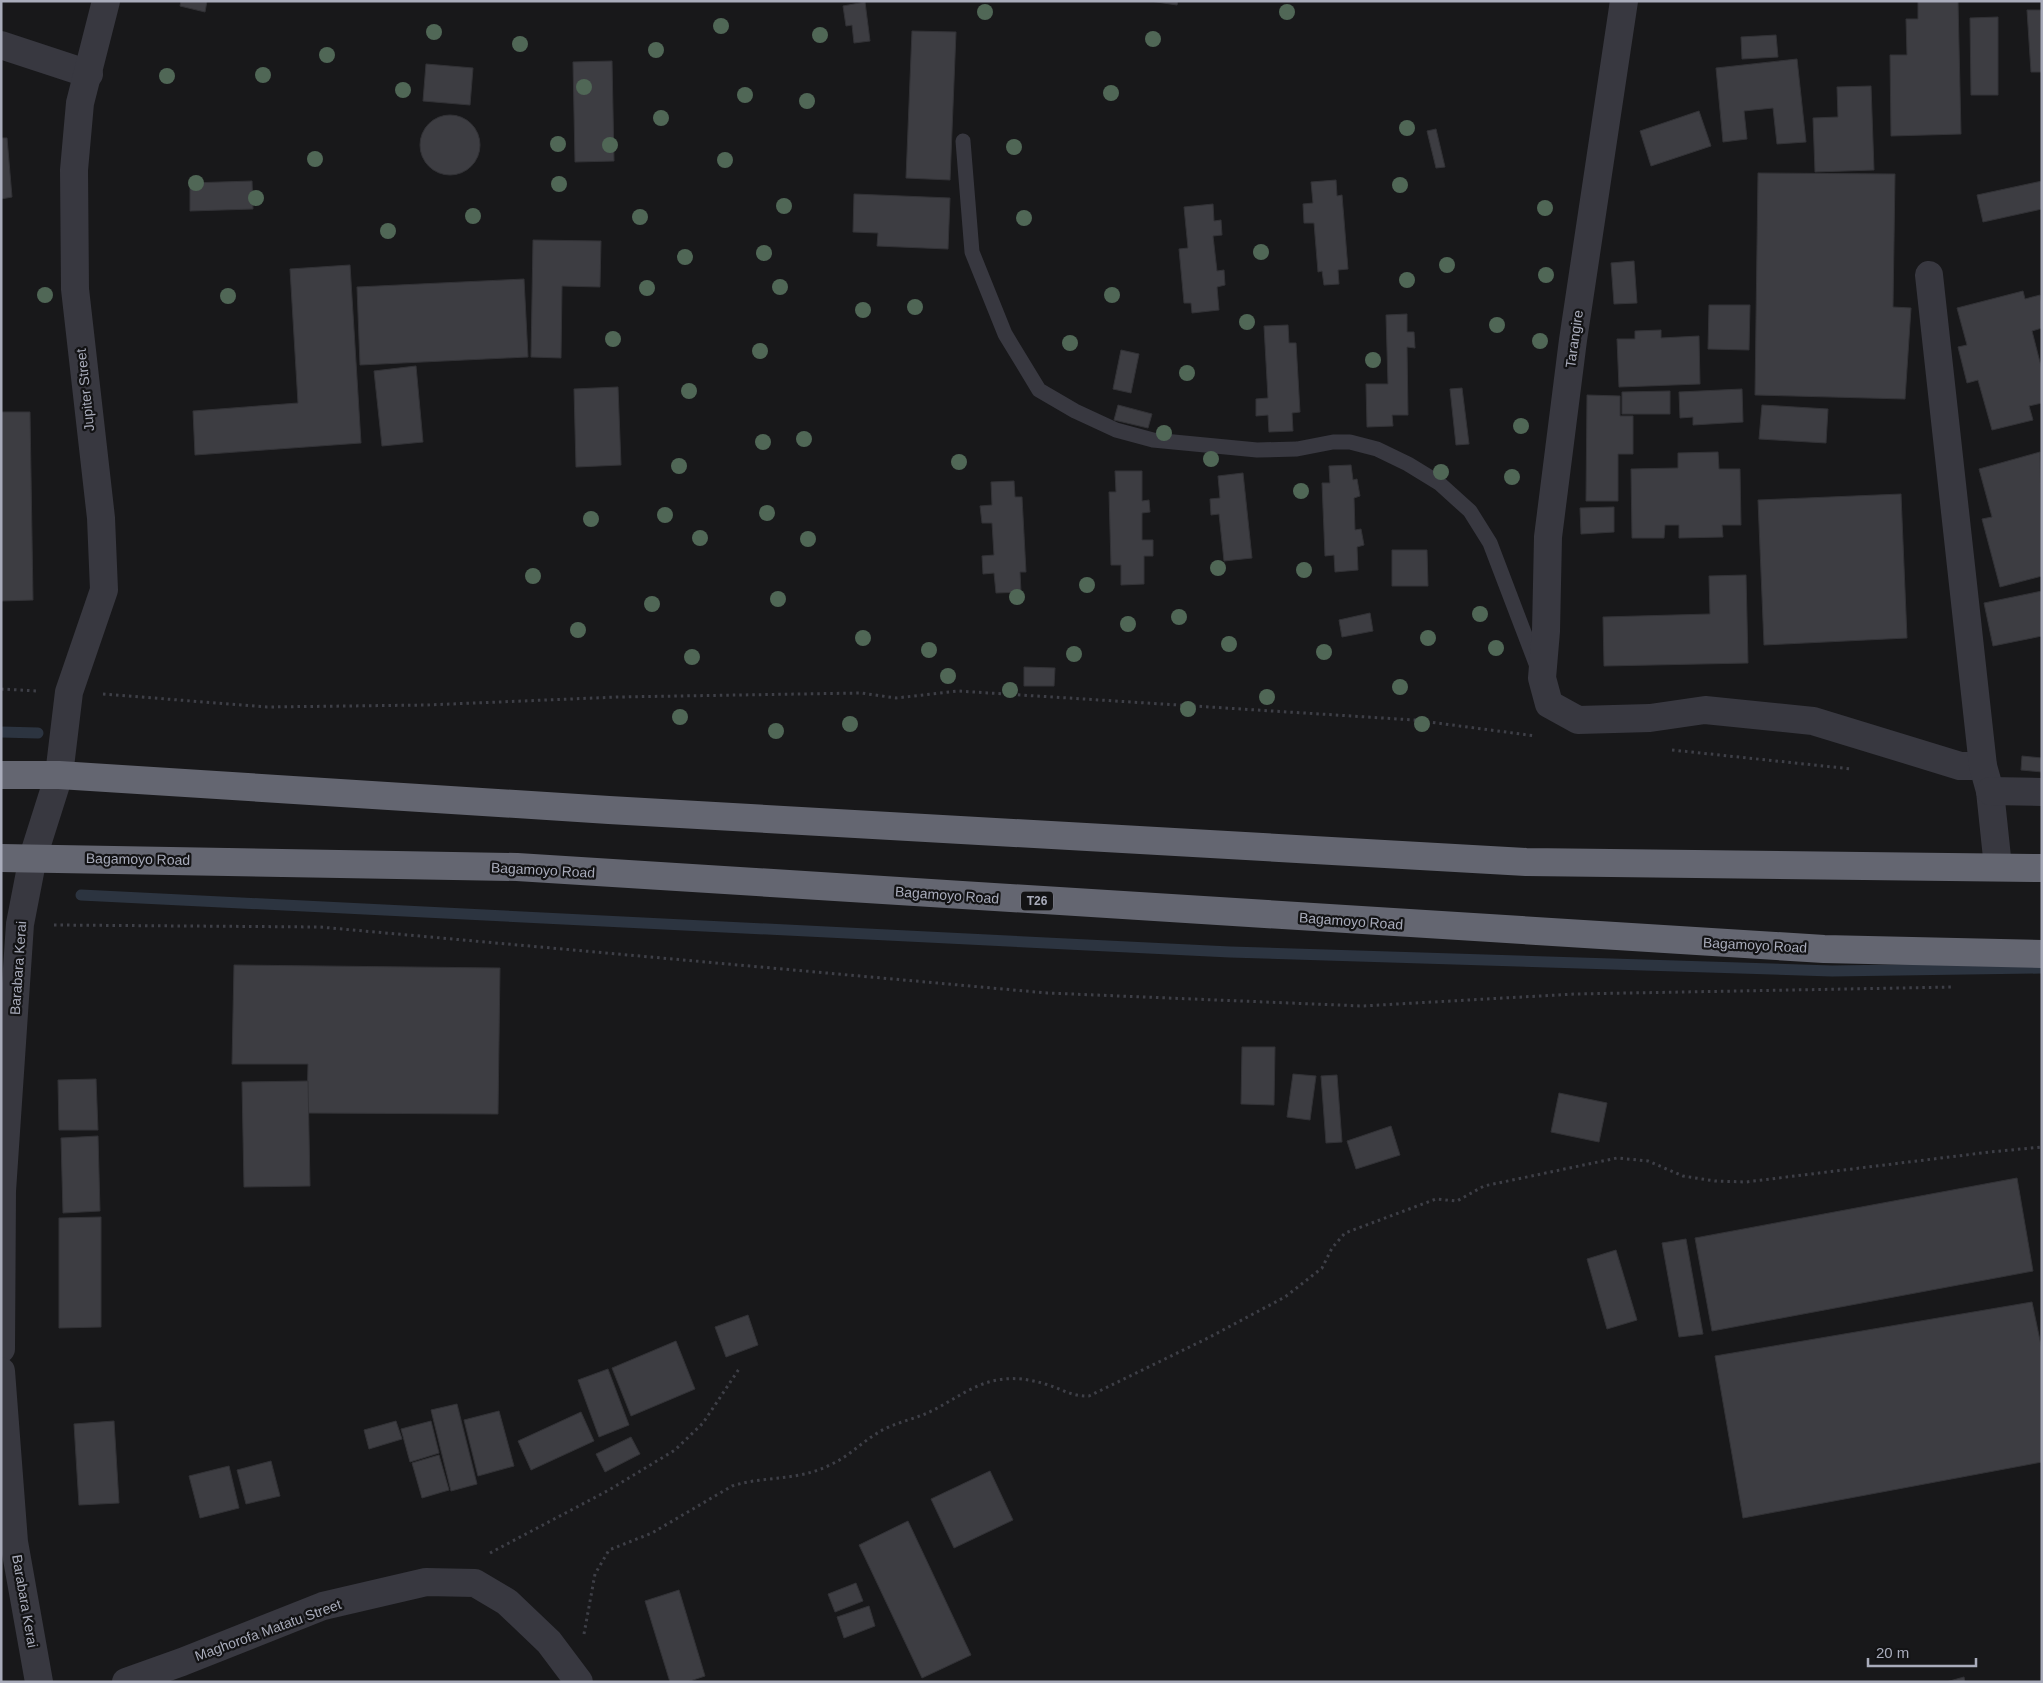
<svg xmlns="http://www.w3.org/2000/svg" width="2043" height="1683" viewBox="0 0 2043 1683" font-family="Arial,sans-serif">
<style>
.lines{fill:none;stroke-linecap:round;stroke-linejoin:round}
.stream{stroke:#2c3440;stroke-width:11}
.building{fill:#3d3d42;stroke:#323236}
.path{stroke:#3e3f47;stroke-width:3;stroke-dasharray:2.5 4;stroke-linecap:butt}
.lane{stroke:#383840;stroke-width:15}
.street{stroke:#383840;stroke-width:28}
.highway{stroke:#646671;stroke-width:28}
.tree{fill:#506756}
.labels{text-anchor:middle;dominant-baseline:central;stroke-width:4.5;stroke-linejoin:round;paint-order:stroke}
.shield{fill:#131315;stroke:#7c7e89;stroke-width:1}
.shield-label{font-size:12px;font-weight:bold;fill:#a9acbb}
.street-label{font-size:14px;fill:#a9acbb;stroke:#131315}
</style>
<rect width="100%" height="100%" fill="#18181a"/>
<g class="lines">
<g class="stream">
<path d="M1 732 38 733"/>
<path d="M81 895 1230 952 1832 971 2042 968"/>
</g>
</g>
<g class="building">
<path d="M181 1H207L205 12 180 6Z"/>
<path d="M1150 1H1178L1177 5Z"/>
<path d="M1918 1H1958L1961 134 1891 136 1890 55H1907L1906 19H1918Z"/>
<path d="M865 2 870 41 854 43 852 25 846 26 843 6Z"/>
<path d="M2027 10H2042V72H2031Z"/>
<path d="M1998 17V95H1971L1970 18Z"/>
<path d="M912 31 956 32 950 180 906 178Z"/>
<path d="M1776 35 1778 57 1742 59 1741 37Z"/>
<path d="M1797 59 1806 142 1777 144 1773 108 1744 111 1747 139 1723 142 1716 68Z"/>
<path d="M612 61 614 161 575 162 573 62Z"/>
<path d="M426 64 473 68 470 105 423 101Z"/>
<path d="M1871 86 1874 170 1815 172 1813 118 1838 117 1837 87Z"/>
<path d="M1699 111 1711 146 1651 166 1640 131Z"/>
<circle cx="450" cy="145" r="30"/>
<path d="M1436 129 1445 167 1436 168 1427 131Z"/>
<path d="M1 138H7L12 197 1 199Z"/>
<path d="M1758 173 1895 174 1893 307 1911 308 1905 399 1755 395Z"/>
<path d="M1336 180 1337 196 1342 195 1348 269 1338 270 1339 284 1324 285 1322 271 1318 272 1314 223H1304L1303 204 1313 203 1311 182Z"/>
<path d="M252 181 253 209 190 211V183Z"/>
<path d="M2042 181V209L1983 222 1977 195Z"/>
<path d="M854 194 950 198 948 249 877 246 878 233 853 232Z"/>
<path d="M1213 204 1214 221 1221 220 1222 235 1213 236 1217 271 1224 270 1225 285 1217 287 1219 310 1192 313 1191 303H1184L1179 249 1188 248 1184 207Z"/>
<path d="M533 240 601 241 600 287 562 286 561 358 531 357Z"/>
<path d="M1634 261 1637 303 1614 304 1611 263Z"/>
<path d="M350 265 361 443 195 455 193 411 298 403 290 269Z"/>
<path d="M524 279 528 357 360 365 357 287Z"/>
<path d="M2023 291 2025 299 2040 295 2042 304V328L2032 331 2042 370V403L2029 406 2033 420 1992 430 1978 380 1967 383 1958 347 1967 345 1957 308Z"/>
<path d="M1709 305H1750L1749 350 1708 349Z"/>
<path d="M1407 314V332H1414L1415 348 1407 347 1408 415H1392L1393 426 1367 427 1366 384H1388L1386 315Z"/>
<path d="M1288 325 1289 343H1296L1300 412 1292 413 1293 431 1269 432 1268 415 1256 416V399L1268 398 1264 326Z"/>
<path d="M1661 330V338L1699 336 1700 384 1619 387 1617 339H1635V331Z"/>
<path d="M1121 350 1139 354 1131 393 1113 389Z"/>
<path d="M416 366 423 442 382 446 374 371Z"/>
<path d="M618 387 621 465 576 467 574 389Z"/>
<path d="M1462 388 1469 444 1456 445 1450 389Z"/>
<path d="M1742 389 1743 422 1693 425V417L1680 418 1679 392Z"/>
<path d="M1670 391V414H1622V392Z"/>
<path d="M1587 395 1620 396V416H1633V454H1618V501H1586Z"/>
<path d="M1118 405 1152 414 1148 428 1114 420Z"/>
<path d="M1762 405 1828 409 1826 443 1759 439Z"/>
<path d="M1 412H30L33 600 1 601Z"/>
<path d="M1718 452 1719 469H1740L1741 525H1722L1723 537 1679 538V525H1665L1664 538H1632L1631 469 1678 468V453Z"/>
<path d="M2040 452 2042 576 2000 587 1982 519 1992 517 1979 469Z"/>
<path d="M1351 465 1353 480 1357 479 1360 496 1354 498 1355 530 1361 529 1364 545 1357 547 1358 570 1335 572 1334 555 1325 556 1322 483H1330L1329 466Z"/>
<path d="M1115 471H1142V501L1149 500 1150 512 1142 513V540H1153V556H1144V584L1121 585V565H1111L1109 492H1116Z"/>
<path d="M1243 473 1252 558 1224 561 1219 514 1211 515 1210 499 1220 498 1218 476Z"/>
<path d="M1014 481 1015 497H1022L1026 572H1020L1021 592 996 593 994 573 983 574 982 556 994 555 992 523H982L980 506 992 505 991 482Z"/>
<path d="M1901 494 1907 638 1764 645 1758 500Z"/>
<path d="M1614 507V532L1581 534 1580 508Z"/>
<path d="M1392 550H1427L1428 586H1392Z"/>
<path d="M1746 575 1748 663 1604 666 1603 617 1710 614 1709 576Z"/>
<path d="M2042 591V636L1993 646 1984 603Z"/>
<path d="M1370 613 1373 631 1342 637 1339 620Z"/>
<path d="M1024 667 1055 668 1054 686H1024Z"/>
<path d="M2022 756 2042 758V772L2021 770Z"/>
<path d="M234 965 500 968 498 1114 307 1113 308 1064H232Z"/>
<path d="M1242 1047H1275L1274 1105 1241 1104Z"/>
<path d="M1293 1074 1316 1076 1310 1120 1287 1117Z"/>
<path d="M1337 1075 1342 1142 1326 1143 1321 1076Z"/>
<path d="M96 1079 98 1130H59L58 1080Z"/>
<path d="M308 1081 310 1186 244 1187 242 1082Z"/>
<path d="M1559 1093 1607 1103 1599 1142 1551 1132Z"/>
<path d="M1391 1126 1400 1155 1356 1169 1347 1141Z"/>
<path d="M98 1136 100 1211 63 1213 61 1138Z"/>
<path d="M2017 1178 2033 1271 1712 1331 1695 1238Z"/>
<path d="M101 1217V1327L59 1328V1218Z"/>
<path d="M1686 1239 1703 1334 1679 1337 1662 1243Z"/>
<path d="M1616 1250 1637 1320 1607 1329 1587 1259Z"/>
<path d="M2032 1302 2042 1350V1462L1743 1518 1715 1356Z"/>
<path d="M748 1315 758 1345 726 1357 715 1327Z"/>
<path d="M676 1341 695 1389 631 1416 612 1368Z"/>
<path d="M608 1369 629 1425 599 1437 578 1380Z"/>
<path d="M457 1404 477 1484 451 1491 431 1410Z"/>
<path d="M499 1411 514 1466 478 1476 464 1420Z"/>
<path d="M581 1412 594 1441 531 1470 518 1441Z"/>
<path d="M114 1421 119 1503 79 1505 74 1424Z"/>
<path d="M396 1421 402 1439 369 1449 364 1430Z"/>
<path d="M431 1421 439 1453 410 1462 401 1429Z"/>
<path d="M631 1437 640 1454 605 1472 596 1454Z"/>
<path d="M439 1455 449 1490 422 1498 412 1463Z"/>
<path d="M271 1461 280 1496 246 1504 237 1470Z"/>
<path d="M229 1466 239 1508 200 1518 189 1476Z"/>
<path d="M990 1471 1013 1520 954 1548 931 1499Z"/>
<path d="M908 1521 971 1655 922 1678 859 1545Z"/>
<path d="M856 1583 863 1601 835 1612 828 1594Z"/>
<path d="M679 1590 705 1676 687 1682H670L645 1601Z"/>
<path d="M869 1606 875 1626 844 1638 837 1617Z"/>
<path d="M1964 1677 1965 1682H1946Z"/>
</g>
<g class="lines">
<g class="path">
<path d="M1 689 37 691"/>
<path d="M103 694 267 707 427 705 618 697 861 693 896 698 958 691 1414 720 1536 736"/>
<path d="M1672 750 1852 769"/>
<path d="M54 925 320 927 1047 993 1362 1006 1575 994 1954 987"/>
<path d="M490 1553 609 1490 675 1450 703 1423 739 1369"/>
<path d="M584 1634 595 1574 609 1550 652 1533 732 1486C767 1475 797 1482 832 1464 849 1456 862 1442 879 1432 892 1424 910 1420 925 1414 949 1404 970 1385 997 1380 1013 1377 1029 1379 1045 1384 1060 1388 1072 1397 1089 1396L1208 1338 1285 1297 1322 1268 1332 1248 1345 1233 1436 1199 1457 1201 1484 1186 1617 1158 1648 1161 1683 1176 1715 1181 1746 1182 1990 1152 2042 1147"/>
</g>
<path class="lane" d="M963 141 972 252 1005 334 1039 390 1075 411 1116 430 1153 440 1257 450 1297 449 1333 442H1350L1377 449 1408 464 1439 483 1470 511 1490 543 1538 669"/>
<g class="street">
<path d="M1624 1 1573 340 1548 537 1546 631 1542 678 1549 704 1578 720 1650 718 1705 710 1813 721 1960 766H1983"/>
<path d="M1 45 89 74"/>
<path d="M1929 275 1983 766 1990 791 1998 867"/>
<path d="M1990 791 2042 792"/>
<path d="M1 1349 2 1191 20 924 33 857 59 775 69 692 104 590 101 518 75 289 74 170 80 103 106 1"/>
<path d="M1 1371 14 1542 39 1682"/>
<path d="M126 1682 182 1662 323 1606 426 1582 475 1583 507 1602 549 1642 579 1682"/>
</g>
<g class="highway">
<path d="M1 775H59L609 810 1526 862 2042 868"/>
<path d="M1 858 517 867 1824 949 2042 954"/>
</g>
</g>
<g class="tree">
<circle cx="985" cy="12" r="8"/>
<circle cx="1287" cy="12" r="8"/>
<circle cx="721" cy="26" r="8"/>
<circle cx="434" cy="32" r="8"/>
<circle cx="820" cy="35" r="8"/>
<circle cx="1153" cy="39" r="8"/>
<circle cx="520" cy="44" r="8"/>
<circle cx="656" cy="50" r="8"/>
<circle cx="327" cy="55" r="8"/>
<circle cx="263" cy="75" r="8"/>
<circle cx="167" cy="76" r="8"/>
<circle cx="584" cy="87" r="8"/>
<circle cx="403" cy="90" r="8"/>
<circle cx="1111" cy="93" r="8"/>
<circle cx="745" cy="95" r="8"/>
<circle cx="807" cy="101" r="8"/>
<circle cx="661" cy="118" r="8"/>
<circle cx="1407" cy="128" r="8"/>
<circle cx="558" cy="144" r="8"/>
<circle cx="610" cy="145" r="8"/>
<circle cx="1014" cy="147" r="8"/>
<circle cx="315" cy="159" r="8"/>
<circle cx="725" cy="160" r="8"/>
<circle cx="196" cy="183" r="8"/>
<circle cx="559" cy="184" r="8"/>
<circle cx="1400" cy="185" r="8"/>
<circle cx="256" cy="198" r="8"/>
<circle cx="784" cy="206" r="8"/>
<circle cx="1545" cy="208" r="8"/>
<circle cx="473" cy="216" r="8"/>
<circle cx="640" cy="217" r="8"/>
<circle cx="1024" cy="218" r="8"/>
<circle cx="388" cy="231" r="8"/>
<circle cx="1261" cy="252" r="8"/>
<circle cx="764" cy="253" r="8"/>
<circle cx="685" cy="257" r="8"/>
<circle cx="1447" cy="265" r="8"/>
<circle cx="1546" cy="275" r="8"/>
<circle cx="1407" cy="280" r="8"/>
<circle cx="780" cy="287" r="8"/>
<circle cx="647" cy="288" r="8"/>
<circle cx="45" cy="295" r="8"/>
<circle cx="1112" cy="295" r="8"/>
<circle cx="228" cy="296" r="8"/>
<circle cx="915" cy="307" r="8"/>
<circle cx="863" cy="310" r="8"/>
<circle cx="1247" cy="322" r="8"/>
<circle cx="1497" cy="325" r="8"/>
<circle cx="613" cy="339" r="8"/>
<circle cx="1540" cy="341" r="8"/>
<circle cx="1070" cy="343" r="8"/>
<circle cx="760" cy="351" r="8"/>
<circle cx="1373" cy="360" r="8"/>
<circle cx="1187" cy="373" r="8"/>
<circle cx="689" cy="391" r="8"/>
<circle cx="1521" cy="426" r="8"/>
<circle cx="1164" cy="433" r="8"/>
<circle cx="804" cy="439" r="8"/>
<circle cx="763" cy="442" r="8"/>
<circle cx="1211" cy="459" r="8"/>
<circle cx="959" cy="462" r="8"/>
<circle cx="679" cy="466" r="8"/>
<circle cx="1441" cy="472" r="8"/>
<circle cx="1512" cy="477" r="8"/>
<circle cx="1301" cy="491" r="8"/>
<circle cx="767" cy="513" r="8"/>
<circle cx="665" cy="515" r="8"/>
<circle cx="591" cy="519" r="8"/>
<circle cx="700" cy="538" r="8"/>
<circle cx="808" cy="539" r="8"/>
<circle cx="1218" cy="568" r="8"/>
<circle cx="1304" cy="570" r="8"/>
<circle cx="533" cy="576" r="8"/>
<circle cx="1087" cy="585" r="8"/>
<circle cx="1017" cy="597" r="8"/>
<circle cx="778" cy="599" r="8"/>
<circle cx="652" cy="604" r="8"/>
<circle cx="1480" cy="614" r="8"/>
<circle cx="1179" cy="617" r="8"/>
<circle cx="1128" cy="624" r="8"/>
<circle cx="578" cy="630" r="8"/>
<circle cx="863" cy="638" r="8"/>
<circle cx="1428" cy="638" r="8"/>
<circle cx="1229" cy="644" r="8"/>
<circle cx="1496" cy="648" r="8"/>
<circle cx="929" cy="650" r="8"/>
<circle cx="1324" cy="652" r="8"/>
<circle cx="1074" cy="654" r="8"/>
<circle cx="692" cy="657" r="8"/>
<circle cx="948" cy="676" r="8"/>
<circle cx="1400" cy="687" r="8"/>
<circle cx="1010" cy="690" r="8"/>
<circle cx="1267" cy="697" r="8"/>
<circle cx="1188" cy="709" r="8"/>
<circle cx="680" cy="717" r="8"/>
<circle cx="850" cy="724" r="8"/>
<circle cx="1422" cy="724" r="8"/>
<circle cx="776" cy="731" r="8"/>
</g>
<g class="labels">
<rect class="shield" x="1021" y="891.5" width="32" height="19" rx="4"/>
<g class="shield-label">
<text x="1037" y="901">T26</text>
</g>
<g class="street-label">
<text transform="translate(1574 339) rotate(-82)">Tarangire</text>
<text transform="translate(85 390) rotate(-96)">Jupiter Street</text>
<text transform="translate(138 859) rotate(1)">Bagamoyo Road</text>
<text transform="translate(543 870) rotate(3)">Bagamoyo Road</text>
<text transform="translate(947 895) rotate(4)">Bagamoyo Road</text>
<text transform="translate(1351 921) rotate(4)">Bagamoyo Road</text>
<text transform="translate(1755 945) rotate(3)">Bagamoyo Road</text>
<text transform="translate(18 968) rotate(-86)">Barabara Kerai</text>
<text transform="translate(25 1601) rotate(80)">Barabara Kerai</text>
<text transform="translate(268 1630) rotate(-20)">Maghorofa Matatu Street</text>
</g>
</g>
<rect width="2043" height="1683" fill="none" stroke="#a9acbb" stroke-width="5"/>
<path d="M1868 1658v8h108v-8" fill="none" stroke="#a9acbb" stroke-width="2.5"/>
<text x="1876" y="1658" font-size="15" fill="#a9acbb" stroke="#131315" stroke-width="4" paint-order="stroke">20 m</text>
</svg>
